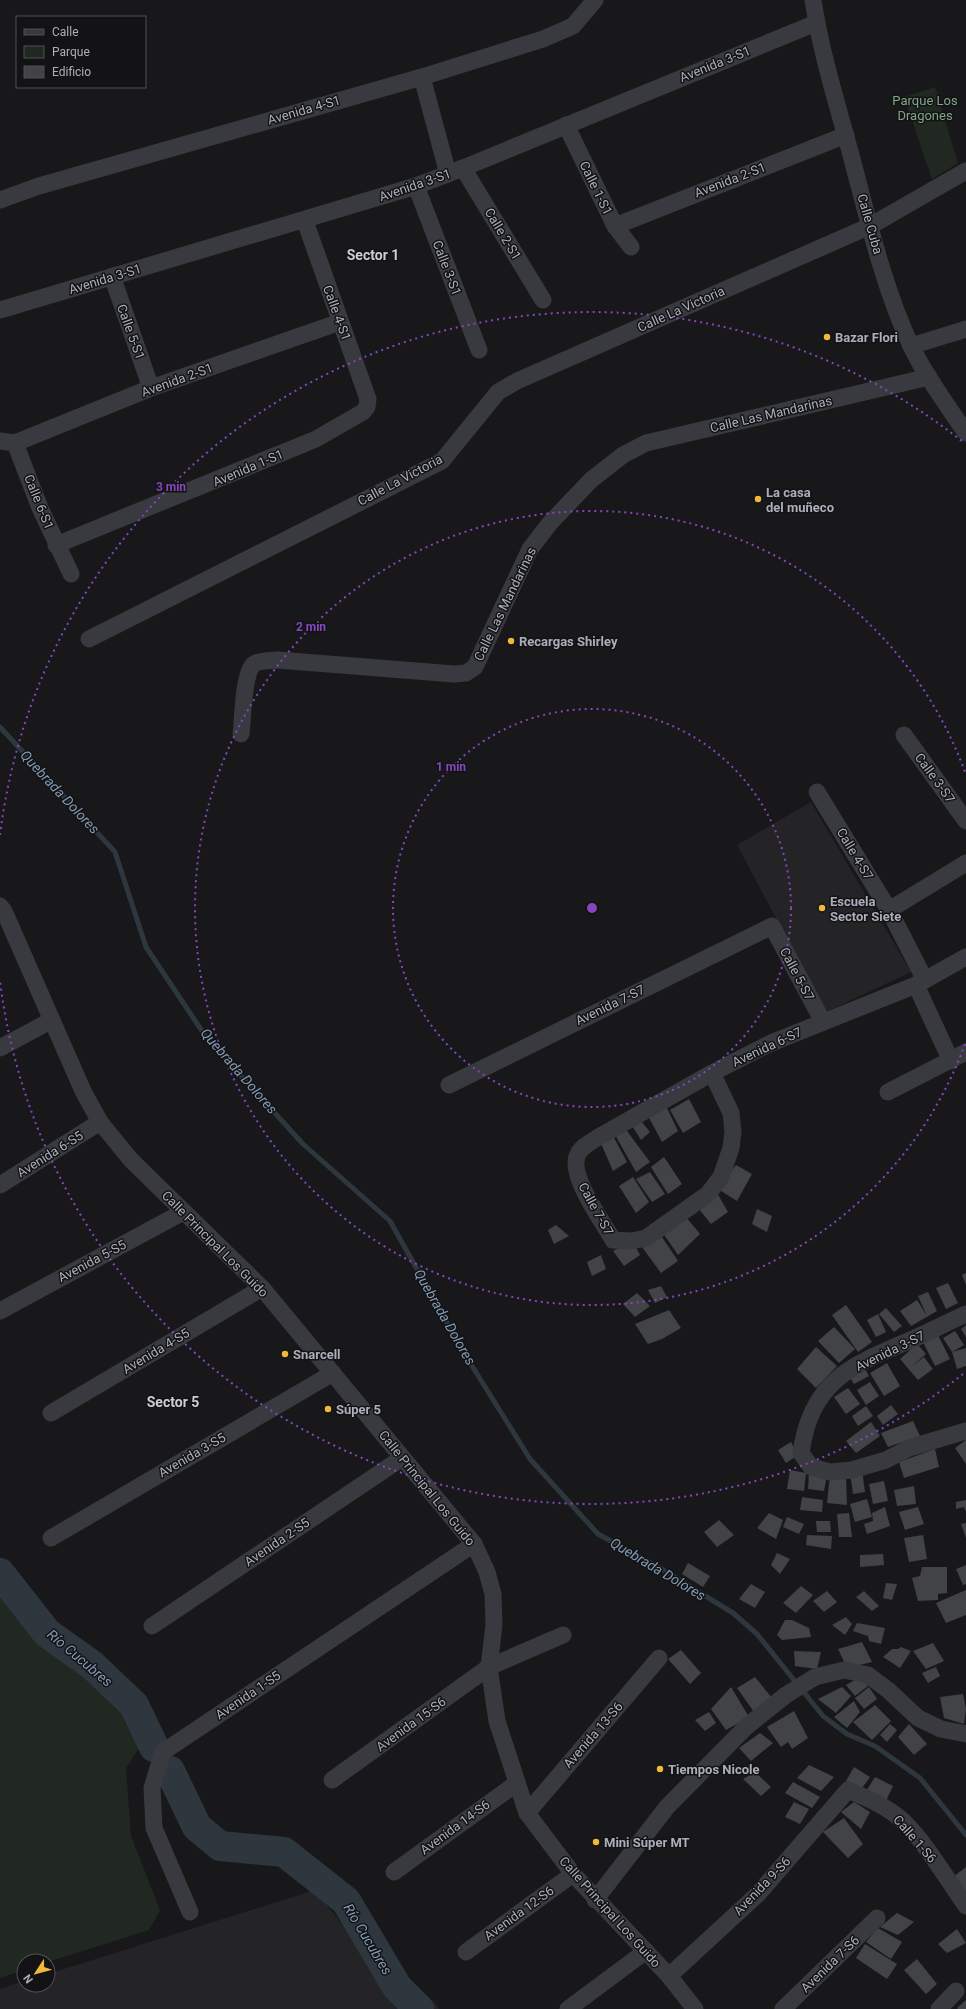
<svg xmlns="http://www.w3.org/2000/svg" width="966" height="2009" viewBox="0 0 966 2009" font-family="Roboto,sans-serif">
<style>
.built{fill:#242427}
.green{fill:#202821}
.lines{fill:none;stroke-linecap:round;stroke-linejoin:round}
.stream{stroke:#2e373e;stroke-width:5}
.river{stroke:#2e373e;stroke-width:30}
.building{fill:#424347}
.street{stroke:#393a3f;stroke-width:17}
.ring{fill:none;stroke:#8546be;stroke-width:2;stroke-dasharray:2 4}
.poi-dot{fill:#f1b939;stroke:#131315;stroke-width:1.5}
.labels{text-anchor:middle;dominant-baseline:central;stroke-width:3;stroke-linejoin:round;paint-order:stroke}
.street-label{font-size:13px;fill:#abafba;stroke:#131315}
.park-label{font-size:13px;fill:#82a585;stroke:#131315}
.poi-label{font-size:13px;font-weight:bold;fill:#abafba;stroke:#131315;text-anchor:start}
.neighbourhood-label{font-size:14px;font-weight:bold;fill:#ccced6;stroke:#131315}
.water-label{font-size:14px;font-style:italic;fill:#829bb4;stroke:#131315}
.centre{fill:#8546be;stroke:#131315;stroke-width:2}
.ring-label{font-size:12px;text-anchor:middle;font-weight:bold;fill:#8546be;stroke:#131315;stroke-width:3;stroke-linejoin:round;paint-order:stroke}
</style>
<rect width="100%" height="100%" fill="#18181a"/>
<g class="built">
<path d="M811 802 911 972 826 1012 737 845Z"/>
<path d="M315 1890 395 1991 434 2001 439 2009H0V1989L24 1981V1985H48V1974Z"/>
</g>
<g class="green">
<path d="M935 87 958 163 932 179 904 97Z"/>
<path d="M0 1591 37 1638 82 1670 120 1708 144 1740 126 1768 131 1836 160 1910 149 1930 48 1962 24 1961V1970L0 1978Z"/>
</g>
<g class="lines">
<path class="stream" d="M0 727 115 852 146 947 206 1037 303 1144 390 1221 464 1353 530 1459 598 1534 660 1568 733 1613 757 1634 823 1716 847 1734 875 1746 920 1778 966 1835"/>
<g class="river">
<path d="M0 1573 47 1633 92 1665 134 1705 154 1747"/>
<path d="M170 1771 197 1827 220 1846 284 1852 346 1901 397 1987 419 2009"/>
</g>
</g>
<g class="building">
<path d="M689 1099 701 1122 683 1133 670 1110Z"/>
<path d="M665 1104 678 1131 662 1142 647 1114Z"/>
<path d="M641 1121 650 1132 641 1140 632 1126Z"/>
<path d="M624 1127 650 1162 636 1172 614 1133Z"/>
<path d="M612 1134 627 1162 613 1171 599 1139Z"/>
<path d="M664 1157 682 1184 668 1194 651 1167Z"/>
<path d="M736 1165 752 1174 737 1201 718 1189Z"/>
<path d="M650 1172 665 1194 652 1202 636 1179Z"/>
<path d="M633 1177 649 1202 636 1213 619 1186Z"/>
<path d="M713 1186 728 1212 711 1224 695 1204Z"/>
<path d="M757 1209 772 1216 767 1232 752 1224Z"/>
<path d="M681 1211 700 1234 678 1255 658 1226Z"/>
<path d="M556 1225 569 1236 554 1244 548 1230Z"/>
<path d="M660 1234 678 1261 661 1273 639 1243Z"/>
<path d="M632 1240 640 1255 624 1266 613 1251Z"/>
<path d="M601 1255 606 1269 592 1276 587 1262Z"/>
<path d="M966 1273V1285L962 1275Z"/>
<path d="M948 1283 958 1303 946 1309 936 1288Z"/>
<path d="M661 1286 667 1297 655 1303 648 1290Z"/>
<path d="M928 1292 937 1311 911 1326 900 1311 917 1300 927 1316 918 1296Z"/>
<path d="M637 1293 650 1306 635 1317 623 1304Z"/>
<path d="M846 1305 872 1342 858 1352 832 1315Z"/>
<path d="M886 1308 902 1326 894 1332 879 1314Z"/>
<path d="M669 1310 681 1328 662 1339 648 1344 635 1324Z"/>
<path d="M878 1314 886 1332 876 1337 867 1320Z"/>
<path d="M966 1325V1337L961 1329Z"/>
<path d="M834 1327 855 1349 839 1363 818 1341Z"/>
<path d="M955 1331 964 1345 952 1352 966 1348V1366L957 1369 952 1352 943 1338Z"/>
<path d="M938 1335 950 1359 935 1366 923 1342Z"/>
<path d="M917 1344 926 1354 912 1366 924 1357 933 1369 918 1380 900 1359Z"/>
<path d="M816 1347 837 1366 816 1388 797 1369Z"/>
<path d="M887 1363 900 1386 884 1396 870 1373Z"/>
<path d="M863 1365 869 1376 854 1384 848 1374Z"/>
<path d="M870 1382 879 1396 866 1405 857 1390Z"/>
<path d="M848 1388 860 1404 846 1414 834 1397Z"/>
<path d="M891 1405 898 1414 883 1425 877 1416Z"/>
<path d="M866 1406 873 1416 858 1426 852 1416Z"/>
<path d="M913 1421 920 1436 888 1447 881 1433Z"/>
<path d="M871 1422 880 1436 856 1453 846 1441Z"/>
<path d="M966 1440V1464L955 1448Z"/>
<path d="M791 1442 798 1455 786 1463 778 1450Z"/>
<path d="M935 1449 939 1467 904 1478 899 1462Z"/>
<path d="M790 1470 806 1473 804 1491 787 1489Z"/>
<path d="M862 1470 865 1492 853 1494 850 1472Z"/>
<path d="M809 1472 827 1475 824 1491 808 1489Z"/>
<path d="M830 1475 846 1477 847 1505 827 1503Z"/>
<path d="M884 1481 888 1501 873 1504 869 1484Z"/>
<path d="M914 1486 916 1504 897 1506 894 1490Z"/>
<path d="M802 1497 823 1500 822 1512 800 1510Z"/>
<path d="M867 1499 872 1517 855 1522 850 1504Z"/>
<path d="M966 1500V1512L964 1507 956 1509V1502Z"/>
<path d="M885 1507 890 1526 867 1534 864 1524 873 1521 872 1513Z"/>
<path d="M918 1507 924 1524 905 1530 899 1512Z"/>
<path d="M769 1513 783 1520 776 1539 757 1528Z"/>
<path d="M849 1513 852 1537H839L837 1514Z"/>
<path d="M787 1517 804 1524 799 1534 783 1527Z"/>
<path d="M719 1520 734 1535 717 1547 704 1532Z"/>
<path d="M816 1521H830L831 1532H817Z"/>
<path d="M966 1523V1538L961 1524Z"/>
<path d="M807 1535 832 1536 831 1549 806 1545Z"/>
<path d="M923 1535 927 1559 909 1562 904 1538Z"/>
<path d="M777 1553 790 1559 780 1574 771 1565Z"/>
<path d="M883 1554 884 1565 860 1567V1555Z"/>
<path d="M688 1563 710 1576 703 1587 682 1574Z"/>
<path d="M966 1565V1584L963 1585 956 1569Z"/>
<path d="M922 1567H947V1593L938 1594V1600L918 1601 912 1578 920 1576Z"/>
<path d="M886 1583 897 1584 892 1600 883 1598Z"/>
<path d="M751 1584 765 1592 755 1608 739 1599Z"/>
<path d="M801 1586 813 1595 796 1613 783 1603Z"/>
<path d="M966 1590V1615L946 1623 936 1603Z"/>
<path d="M827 1591 837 1602 824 1612 813 1601Z"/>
<path d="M864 1591 879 1606 872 1611 856 1597Z"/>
<path d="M846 1617 852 1624 845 1635 832 1625Z"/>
<path d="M785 1620H792L809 1628 811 1637 782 1640 777 1635Z"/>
<path d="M857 1623 885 1628 881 1644 869 1641 868 1636 853 1631Z"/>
<path d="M862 1642 872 1662 847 1668 838 1649Z"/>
<path d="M933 1643 944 1661 926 1669 913 1651Z"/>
<path d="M901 1647 911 1651 900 1668 883 1657 892 1649H898Z"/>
<path d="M681 1650 701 1673 690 1684 668 1659Z"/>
<path d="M794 1651 821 1652 817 1669 795 1666Z"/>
<path d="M936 1667 940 1676 928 1683 922 1673Z"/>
<path d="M862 1676 868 1686 855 1696 846 1685Z"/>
<path d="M755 1677 772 1698 754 1712 737 1688Z"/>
<path d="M731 1687 749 1717 726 1730 711 1709Z"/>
<path d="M842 1687 851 1696 836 1713 818 1699Z"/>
<path d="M869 1687 877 1699 864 1709 855 1698Z"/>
<path d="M963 1694 966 1709 964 1724 944 1718 940 1697Z"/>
<path d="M854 1701 860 1712 847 1728 834 1717Z"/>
<path d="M875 1705 891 1721 872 1740 853 1722Z"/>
<path d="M794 1711 808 1738 792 1749 788 1742 781 1747 767 1727Z"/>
<path d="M709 1712 716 1723 705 1731 695 1720Z"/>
<path d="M890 1724 897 1730 887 1742 880 1735Z"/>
<path d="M909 1724 927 1744 914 1755 898 1737Z"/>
<path d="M760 1733 773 1743 751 1761 739 1748Z"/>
<path d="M809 1765 834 1777 821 1791 797 1778Z"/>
<path d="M854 1767 870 1777 860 1791 846 1781Z"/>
<path d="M755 1772 771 1787 761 1796 743 1779Z"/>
<path d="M875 1777 893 1786 885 1803 865 1793Z"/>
<path d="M793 1782 820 1797 812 1808 785 1793Z"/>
<path d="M794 1802 809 1809 800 1824 785 1817Z"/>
<path d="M854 1802 870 1812 861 1829 841 1812Z"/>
<path d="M844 1818 863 1844 848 1858 823 1832Z"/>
<path d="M966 1867V1894L953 1877Z"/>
<path d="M897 1913 914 1922 898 1935 880 1927Z"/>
<path d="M878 1928 902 1942 891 1959 866 1942Z"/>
<path d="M957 1929 966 1943 947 1953 938 1944Z"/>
<path d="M865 1944 897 1964 887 1979 856 1958Z"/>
<path d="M917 1959 937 1984 926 1994 904 1970Z"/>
<path d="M966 2000V2009H958L957 2008Z"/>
</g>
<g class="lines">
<g class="street">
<path d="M813 0C821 54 838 106 852 159 868 219 884 289 911 346 926 377 947 405 966 433"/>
<path d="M422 77 448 174"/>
<path d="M566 125 615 226 631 247"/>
<path d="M463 168 543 300"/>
<path d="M416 186 479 350"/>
<path d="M0 200 39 186 422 77 543 39 573 26 595 0"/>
<path d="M615 226 846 135"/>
<path d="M112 276 151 388"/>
<path d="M0 310 416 186 463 168 816 23"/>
<path d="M911 346 966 329"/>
<path d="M0 441 15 443 40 508 71 574"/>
<path d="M15 443 151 388 340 322"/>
<path d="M56 545 316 439 363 412 367 407 368 399 305 221"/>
<path d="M89 639 442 461 498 392 517 381 870 226 966 171"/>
<path d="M241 734C243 719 243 673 254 664 260 660 271 661 278 660L454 674 466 673 475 667 530 549 550 523 591 480 623 455 646 443 929 377"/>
<path d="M904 735 966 821"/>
<path d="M817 792 889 910 925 980"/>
<path d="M0 906 4 911 83 1091 100 1122 131 1160 262 1288 474 1544 487 1572 493 1594 494 1625 489 1667 497 1721 527 1813 573 1874 669 1976 695 2009"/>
<path d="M889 910 966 863"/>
<path d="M916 985 951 1061"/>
<path d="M0 1048 52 1020"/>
<path d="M712 1073 731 1113 733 1132 731 1148 721 1177 708 1194 646 1238 631 1241 613 1240C603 1222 567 1174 578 1154 581 1147 591 1142 597 1138L712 1073 771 1043 916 985 966 957"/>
<path d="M449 1085 772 926 823 1022"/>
<path d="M888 1092 966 1052"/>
<path d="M0 1185 100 1122"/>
<path d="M0 1311 183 1212"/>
<path d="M966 1314C948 1322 931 1331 913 1339 852 1365 811 1380 801 1453L811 1467 830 1472 852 1470 886 1460 909 1448 966 1431"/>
<path d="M51 1413 262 1288"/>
<path d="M51 1538 333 1373"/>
<path d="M152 1626 402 1458"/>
<path d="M332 1780 489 1667 563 1635"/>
<path d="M527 1813 659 1658"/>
<path d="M394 1872 517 1783"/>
<path d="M595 1900 667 1807 746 1727 786 1695 815 1677 844 1670 868 1675 888 1690 918 1718 941 1729 966 1734"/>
<path d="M190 1912 154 1828 152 1788 163 1752 474 1544"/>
<path d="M466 1952 573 1874"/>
<path d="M669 1976 759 1893 848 1790C867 1798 886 1806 902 1820 927 1844 946 1878 966 1906"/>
<path d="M568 2009 646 1951"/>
<path d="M783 2009 877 1918"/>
<path d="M939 2009 956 1991"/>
</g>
</g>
<g class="ring">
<circle cx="592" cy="908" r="199"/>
<path d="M965 1044A397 397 0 1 1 965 772"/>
<path d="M963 1374A596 596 0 0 1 0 981M0 835A596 596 0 0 1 963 442"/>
</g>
<g class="poi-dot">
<circle cx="827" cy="337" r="4"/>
<circle cx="758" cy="499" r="4"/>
<circle cx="511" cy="641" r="4"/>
<circle cx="822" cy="908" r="4"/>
<circle cx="285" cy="1354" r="4"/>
<circle cx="328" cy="1409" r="4"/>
<circle cx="660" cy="1769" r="4"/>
<circle cx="596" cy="1842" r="4"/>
</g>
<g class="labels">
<g class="street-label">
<text transform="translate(715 64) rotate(-22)">Avenida 3-S1</text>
<text transform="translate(304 110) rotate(-16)">Avenida 4-S1</text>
<text transform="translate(730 180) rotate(-21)">Avenida 2-S1</text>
<text transform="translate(415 185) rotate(-19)">Avenida 3-S1</text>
<text transform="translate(596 188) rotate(64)">Calle 1-S1</text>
<text transform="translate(870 224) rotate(74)">Calle Cuba</text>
<text transform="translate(503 234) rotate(59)">Calle 2-S1</text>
<text transform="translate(447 268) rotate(69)">Calle 3-S1</text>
<text transform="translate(105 279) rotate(-17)">Avenida 3-S1</text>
<text transform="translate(681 309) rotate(-24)">Calle La Victoria</text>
<text transform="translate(337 313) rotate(70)">Calle 4-S1</text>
<text transform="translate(131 332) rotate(70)">Calle 5-S1</text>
<text transform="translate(177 380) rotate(-20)">Avenida 2-S1</text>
<text transform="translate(771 414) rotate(-13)">Calle Las Mandarinas</text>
<text transform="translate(248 468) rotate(-23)">Avenida 1-S1</text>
<text transform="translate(400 480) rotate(-28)">Calle La Victoria</text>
<text transform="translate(39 502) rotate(68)">Calle 6-S1</text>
<text transform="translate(505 604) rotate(-64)">Calle Las Mandarinas</text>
<text transform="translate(935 778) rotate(54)">Calle 3-S7</text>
<text transform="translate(855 854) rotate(59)">Calle 4-S7</text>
<text transform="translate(797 974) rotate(62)">Calle 5-S7</text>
<text transform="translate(610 1005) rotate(-26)">Avenida 7-S7</text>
<text transform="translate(767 1047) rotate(-25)">Avenida 6-S7</text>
<text transform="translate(50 1154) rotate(-32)">Avenida 6-S5</text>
<text transform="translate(596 1209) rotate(61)">Calle 7-S7</text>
<text transform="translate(215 1244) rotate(45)">Calle Principal Los Guido</text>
<text transform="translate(92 1261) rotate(-28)">Avenida 5-S5</text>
<text transform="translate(156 1351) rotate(-31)">Avenida 4-S5</text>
<text transform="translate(890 1351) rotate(-26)">Avenida 3-S7</text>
<text transform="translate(192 1455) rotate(-30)">Avenida 3-S5</text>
<text transform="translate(427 1488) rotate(51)">Calle Principal Los Guido</text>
<text transform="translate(277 1542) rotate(-34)">Avenida 2-S5</text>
<text transform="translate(248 1695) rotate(-34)">Avenida 1-S5</text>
<text transform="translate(411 1724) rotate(-36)">Avenida 15-S6</text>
<text transform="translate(593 1735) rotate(-49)">Avenida 13-S6</text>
<text transform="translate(455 1827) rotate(-36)">Avenida 14-S6</text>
<text transform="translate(915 1839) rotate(49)">Calle 1-S6</text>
<text transform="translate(762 1886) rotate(-46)">Avenida 9-S6</text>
<text transform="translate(610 1912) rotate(48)">Calle Principal Los Guido</text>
<text transform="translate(519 1913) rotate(-36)">Avenida 12-S6</text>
<text transform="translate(830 1964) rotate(-44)">Avenida 7-S6</text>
</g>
<g class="park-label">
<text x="925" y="100">Parque Los<tspan x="925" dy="15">Dragones</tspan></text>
</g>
<g class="poi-label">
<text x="835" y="337">Bazar Flori</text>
<text x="766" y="492">La casa<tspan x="766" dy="15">del muñeco</tspan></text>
<text x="519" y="641">Recargas Shirley</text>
<text x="830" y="901">Escuela<tspan x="830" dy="15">Sector Siete</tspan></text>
<text x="293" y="1354">Snarcell</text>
<text x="336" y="1409">Súper 5</text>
<text x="668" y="1769">Tiempos Nicole</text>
<text x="604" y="1842">Mini Súper MT</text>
</g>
<g class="neighbourhood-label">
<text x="373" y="255">Sector 1</text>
<text x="173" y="1402">Sector 5</text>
</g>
<g class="water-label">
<text transform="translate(60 792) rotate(47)">Quebrada Dolores</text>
<text transform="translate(239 1071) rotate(49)">Quebrada Dolores</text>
<text transform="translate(445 1317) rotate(60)">Quebrada Dolores</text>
<text transform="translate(658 1569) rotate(31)">Quebrada Dolores</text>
<text transform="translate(80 1658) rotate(40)">Río Cucubres</text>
<text transform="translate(368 1939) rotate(59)">Río Cucubres</text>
</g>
</g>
<circle cx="592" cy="908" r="6" class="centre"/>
<g class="ring-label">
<text x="171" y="491">3 min</text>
<text x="311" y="631">2 min</text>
<text x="451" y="771">1 min</text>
</g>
<rect x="16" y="16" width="130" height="72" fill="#131315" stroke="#505157"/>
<rect x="24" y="29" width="20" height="6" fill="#393a3f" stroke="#505157"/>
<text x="52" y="36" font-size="12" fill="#abafba">Calle</text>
<rect x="24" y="46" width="20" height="12" fill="#202821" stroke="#505157"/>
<text x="52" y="56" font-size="12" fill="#abafba">Parque</text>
<rect x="24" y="66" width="20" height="12" fill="#424347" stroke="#505157"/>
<text x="52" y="76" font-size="12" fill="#abafba">Edificio</text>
<g transform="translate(36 1973) rotate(234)"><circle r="19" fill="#131315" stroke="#505157"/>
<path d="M0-3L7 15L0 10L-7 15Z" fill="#f1b939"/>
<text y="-6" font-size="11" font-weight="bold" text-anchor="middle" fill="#abafba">N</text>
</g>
</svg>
